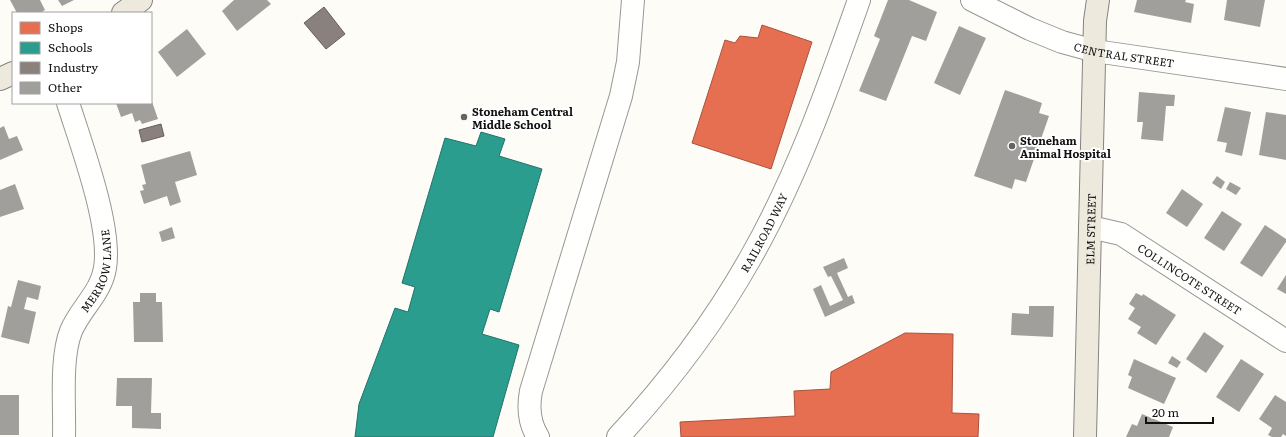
<svg xmlns="http://www.w3.org/2000/svg" width="1286" height="437" viewBox="0 0 1286 437" font-family="Literata,serif">
<style>
.shops{fill:#e76f51;stroke:#a7533e}
.schools{fill:#2a9d8f;stroke:#227369}
.industry{fill:#8a817c;stroke:#665f5c}
.building{fill:#a19f9c}
.lines{fill:none;stroke-linecap:round;stroke-linejoin:round}
.minor-casing{stroke:#979795;stroke-width:24}
.major-casing{stroke:#858482;stroke-width:24}
.minor{stroke:#fffffe;stroke-width:22}
.major{stroke:#ede9dc;stroke-width:22}
.poi-dot{fill:#646362;stroke:#fff;stroke-width:1.5}
.labels{text-anchor:middle;dominant-baseline:central;stroke-width:4;stroke-linejoin:round;paint-order:stroke}
.street-label{font-size:11px;fill:#111;stroke:#fff}
.poi-label{font-size:11px;font-weight:bold;fill:#111;stroke:#fff;text-anchor:start}
</style>
<rect width="100%" height="100%" fill="#fdfcf7"/>
<g class="shops">
<path d="M762 25 812 42 771 169 692 143 725 40 735 43 740 36 758 38Z"/>
<path d="M905 333 953 334 952 413 979 414 978 437H681L680 422 795 416 794 391 830 389 831 372Z"/>
</g>
<path class="schools" d="M481 132 505 139 499 156 542 169 499 312 490 309 482 334 519 345 493 437H355L359 404 395 308 408 312 415 287 402 283 445 138 476 146Z"/>
<g class="industry">
<path d="M324 7 345 34 326 49 304 23Z"/>
<path d="M161 124 164 136 142 142 139 130Z"/>
</g>
<g class="building">
<path d="M10 0H40L45 10 40 13H17Z"/>
<path d="M58 0H74L62 6Z"/>
<path d="M234 0H267L271 4 237 31 222 11Z"/>
<path d="M888 0H909L937 12 926 41 912 36 886 101 859 91 880 39 874 36Z"/>
<path d="M1137 0H1186L1185 2 1194 4 1191 23 1134 12Z"/>
<path d="M1227 0H1265L1260 27 1224 20Z"/>
<path d="M959 26 986 38 960 95 934 83Z"/>
<path d="M187 29 206 54 177 77 158 52Z"/>
<path d="M1005 90 1042 103 1039 113 1049 116 1026 182 1015 179 1012 189 974 176Z"/>
<path d="M1139 92 1175 95 1174 106H1166L1163 141 1141 139 1143 122H1137Z"/>
<path d="M151 99 158 119 142 124 140 120 135 122 132 113 121 117 116 103H151Z"/>
<path d="M1225 107 1251 112 1242 156 1225 152 1227 143 1217 141Z"/>
<path d="M1266 112 1286 115V160L1259 155Z"/>
<path d="M4 126 9 139 17 136 23 150 0 160V128Z"/>
<path d="M190 151 197 175 175 182 181 202 170 206 167 196 144 204 140 191 144 190 142 185 146 184 141 165Z"/>
<path d="M1217 176 1225 182 1221 189 1212 183Z"/>
<path d="M1230 182 1241 188 1236 195 1226 189Z"/>
<path d="M15 184 24 209 0 217V190Z"/>
<path d="M1182 189 1203 204 1187 227 1166 213Z"/>
<path d="M1222 211 1242 224 1224 251 1204 238Z"/>
<path d="M1265 225 1286 239V242L1262 277 1240 263Z"/>
<path d="M172 227 175 238 162 242 159 232Z"/>
<path d="M844 258 848 268 837 273 848 297 852 295 855 303 825 317 813 289 821 285 830 306 843 300 831 276 828 277 823 267Z"/>
<path d="M1286 275V294L1277 289Z"/>
<path d="M18 280 41 286 38 300 27 297 24 309 36 312 29 344 1 337 8 306 11 307Z"/>
<path d="M140 293H156V302H162L163 342H134L133 302H140Z"/>
<path d="M1136 293 1142 296 1143 294 1176 315 1156 345 1137 333 1141 327 1128 319 1135 308 1129 304Z"/>
<path d="M1029 306H1054L1053 337 1011 335 1012 313 1029 314Z"/>
<path d="M1204 332 1224 346 1206 373 1186 359Z"/>
<path d="M1172 356 1181 362 1177 368 1168 363Z"/>
<path d="M1134 359 1176 378 1164 404 1128 388 1132 377 1128 375Z"/>
<path d="M1241 359 1264 374 1239 412 1216 397Z"/>
<path d="M117 378H152L151 413H161V429L132 428V406H116Z"/>
<rect x="0" y="395" width="19" height="40"/>
<path d="M1275 395 1286 402V436L1283 434 1281 437H1272L1268 435 1272 428 1259 419Z"/>
<path d="M1142 414 1173 427 1169 437H1126L1132 424 1137 426Z"/>
</g>
<g class="lines">
<defs>
<g id="minor">
<path id="s1" d="M972 0 1030 29 1062 42 1095 51 1286 79"/>
<path id="s2" d="M1090 227 1121 234 1286 341"/>
<path id="s3" d="M64 437C65 406 60 359 71 331 80 309 101 293 105 268 112 227 81 144 68 103"/>
<path d="M538 437C529 423 528 407 531 391L621 96 628 62 633 0"/>
<path id="s4" d="M618 437C669 382 714 323 751 257 797 176 828 88 859 0"/>
</g>
<g id="major">
<path d="M123 13 141 0"/>
<path d="M0 79 13 73"/>
<path id="s5" d="M1085 437 1095 21 1098 0"/>
</g>
</defs>
<use href="#minor" class="minor-casing"/>
<use href="#major" class="major-casing"/>
<use href="#minor" class="minor"/>
<use href="#major" class="major"/>
</g>
<g class="poi-dot">
<circle cx="464" cy="117" r="4"/>
<circle cx="1012" cy="146" r="4"/>
</g>
<g class="labels">
<g class="street-label">
<text stroke="none"><textPath href="#s1" startOffset="163">CENTRAL STREET</textPath></text>
<text stroke="none"><textPath href="#s5" startOffset="208">ELM STREET</textPath></text>
<text stroke="none"><textPath href="#s4" startOffset="252">RAILROAD WAY</textPath></text>
<text stroke="none"><textPath href="#s3" startOffset="174">MERROW LANE</textPath></text>
<text stroke="none"><textPath href="#s2" startOffset="114">COLLINCOTE STREET</textPath></text>
</g>
<g class="poi-label">
<text x="472" y="111">Stoneham Central<tspan x="472" dy="13">Middle School</tspan></text>
<text x="1020" y="140">Stoneham<tspan x="1020" dy="13">Animal Hospital</tspan></text>
</g>
</g>
<rect x="12" y="12" width="140" height="92" fill="#ffffff" stroke="#a0a0a0"/>
<rect x="20" y="22" width="20" height="12" fill="#e76f51" stroke="#a0a0a0"/>
<text x="48" y="32" font-size="12" fill="#111111">Shops</text>
<rect x="20" y="42" width="20" height="12" fill="#2a9d8f" stroke="#a0a0a0"/>
<text x="48" y="52" font-size="12" fill="#111111">Schools</text>
<rect x="20" y="62" width="20" height="12" fill="#8a817c" stroke="#a0a0a0"/>
<text x="48" y="72" font-size="12" fill="#111111">Industry</text>
<rect x="20" y="82" width="20" height="12" fill="#a19f9c" stroke="#a0a0a0"/>
<text x="48" y="92" font-size="12" fill="#111111">Other</text>
<path d="M1146 417v6h67v-6" fill="none" stroke="#111111" stroke-width="2"/>
<text x="1152" y="417" font-size="12" fill="#111111" stroke="#ffffff" stroke-width="3" paint-order="stroke">20 m</text>
</svg>
